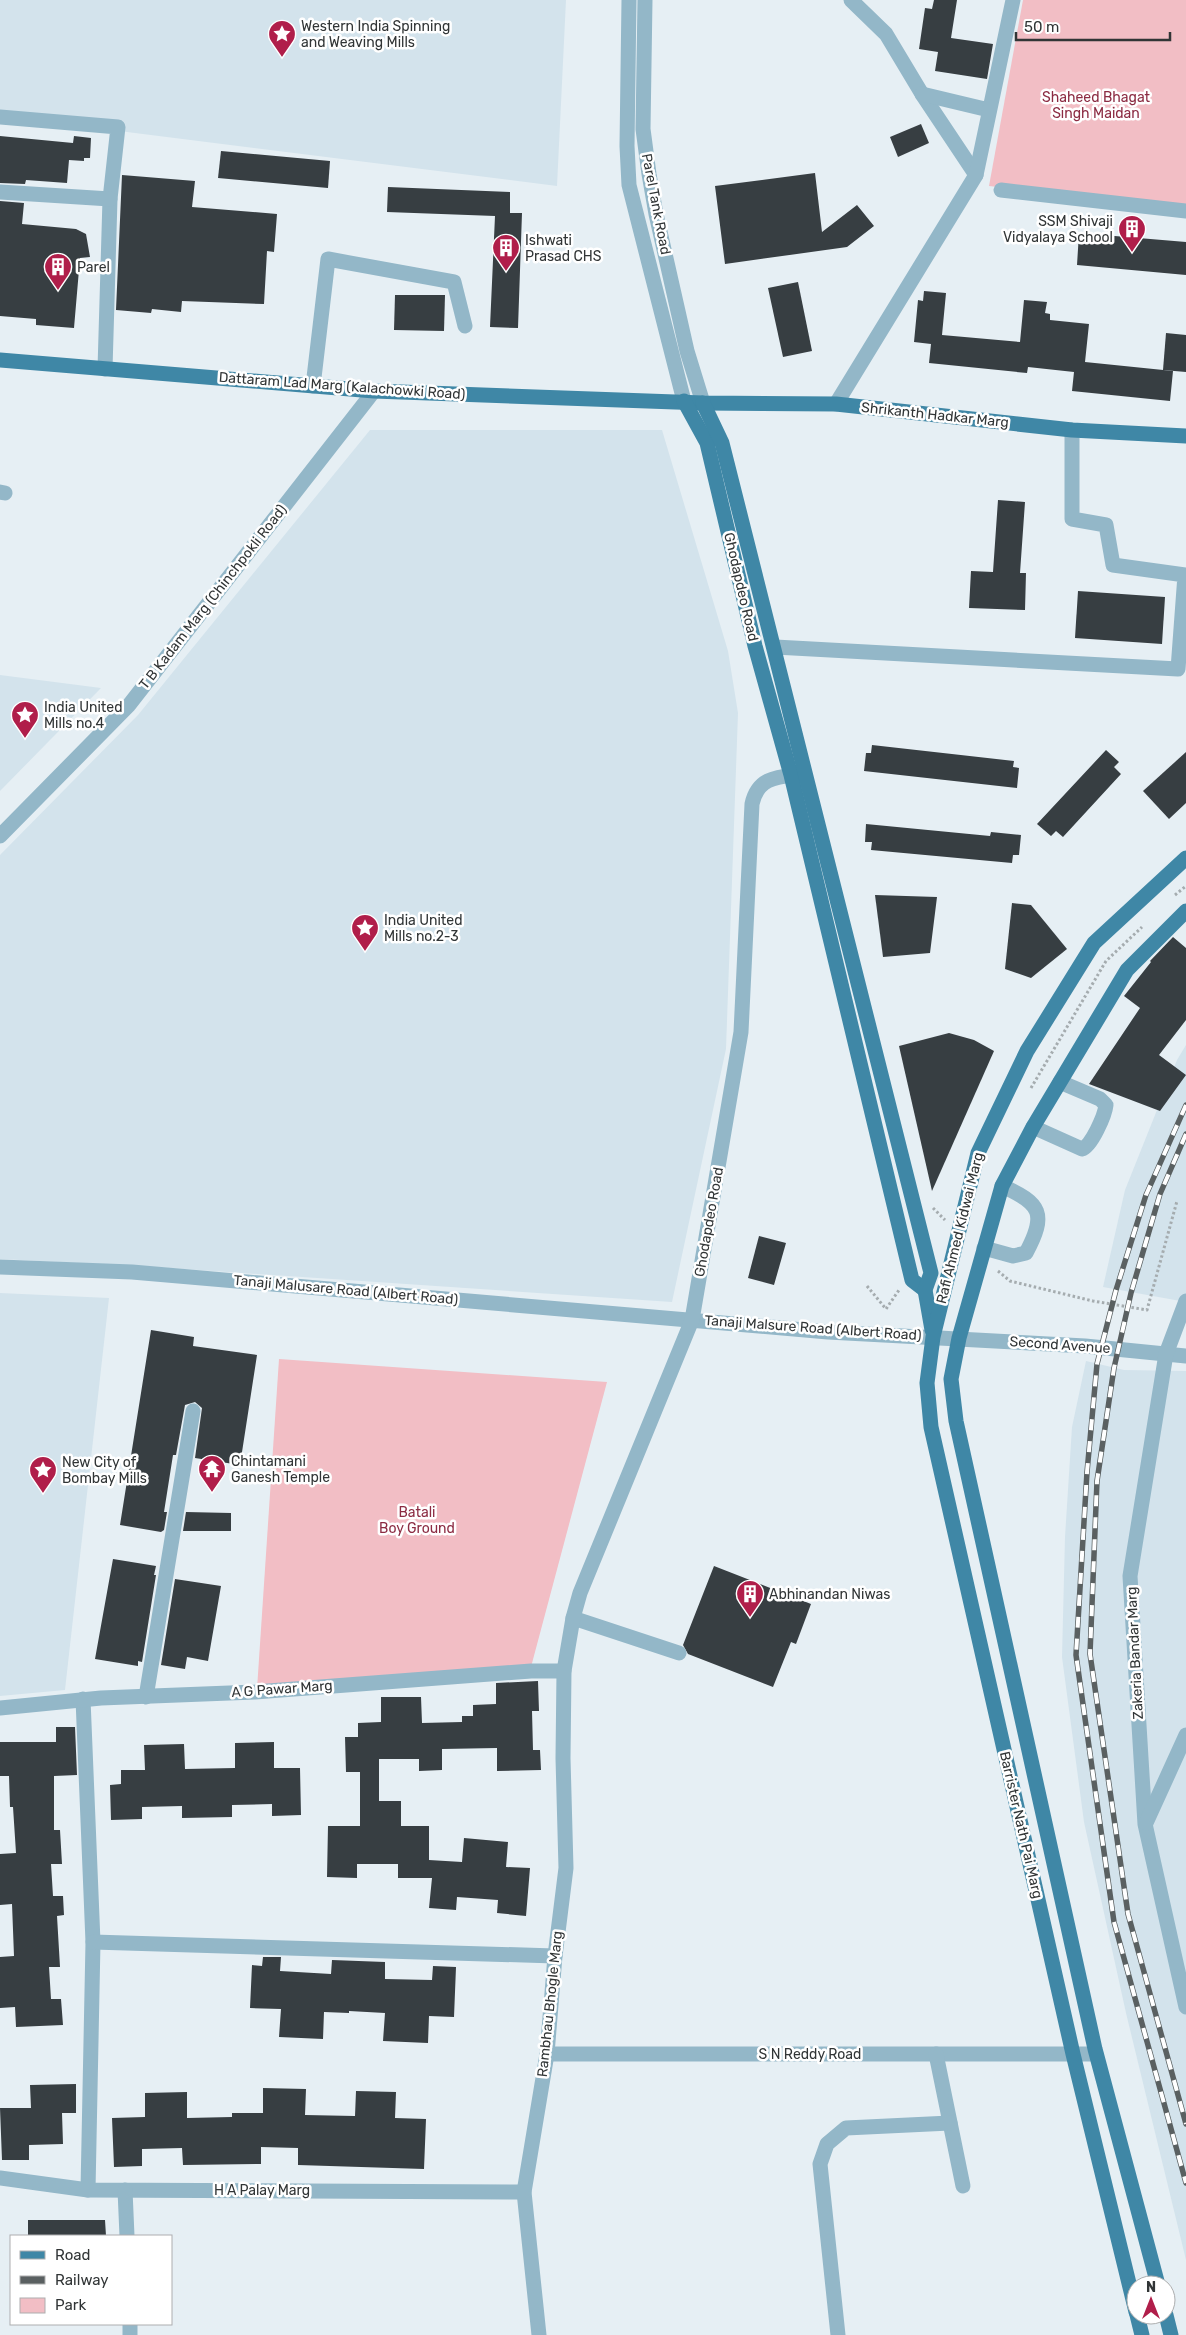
<svg xmlns="http://www.w3.org/2000/svg" width="1186" height="2335" viewBox="0 0 1186 2335" font-family="Rubik,sans-serif">
<style>
.built{fill:#d3e3ec}
.green{fill:#f2bec5}
.building{fill:#373e42}
.lines{fill:none;stroke-linecap:round;stroke-linejoin:round}
.path{stroke:#a5acaf;stroke-width:3;stroke-dasharray:2.5 2.5;stroke-linecap:butt}
.minor{stroke:#93b7c8;stroke-width:15}
.major{stroke:#3f87a6;stroke-width:15}
.rail-casing{stroke:#5a6061;stroke-width:5.5}
.rail{stroke:#fff;stroke-width:4;stroke-dasharray:11;stroke-linecap:butt}
.labels{text-anchor:middle;dominant-baseline:central;stroke-width:5;stroke-linejoin:round;paint-order:stroke}
.poi-label{font-size:14px;fill:#313536;stroke:#fff;text-anchor:start}
.park-label{font-size:14px;fill:#8c2c43;stroke:#fff}
.street-label{font-size:14px;fill:#313536;stroke:#fff}
</style>
<rect width="100%" height="100%" fill="#e6eff4"/>
<g class="built">
<path d="M0 0H566L557 186 0 116Z"/>
<path d="M370 430H662L728 651 738 713 726 1049 672 1302 139 1266 0 1259V855L138 715Z"/>
<path d="M0 675 101 688 0 791Z"/>
<path d="M1186 1045V1302L1103 1287 1125 1190 1177 1060Z"/>
<path d="M0 1293 109 1298 65 1690 0 1696Z"/>
<path d="M1086 1361 1124 1370 1186 1371V2260L1126 2013 1084 1822 1062 1657 1065 1537 1072 1427Z"/>
</g>
<g class="green">
<path d="M1023 0H1186V208L989 186Z"/>
<path d="M279 1359 607 1382 531 1667 257 1689Z"/>
</g>
<g class="building">
<path d="M934 0H957L951 38 993 44 987 79 935 71 938 52 919 49 925 8 932 9Z"/>
<path d="M921 124 929 143 898 157 890 137Z"/>
<path d="M0 136 73 143 74 136 91 138 90 158H84V161L69 160 67 183 26 180 25 184 0 183Z"/>
<path d="M221 151 330 161 328 188 218 178Z"/>
<path d="M815 173 822 232 857 205 874 226 847 247 725 264 715 186Z"/>
<path d="M122 175 195 181 192 207 277 214 274 252 267 251 264 304 182 301 181 312 152 309 151 313 116 310Z"/>
<path d="M388 187 510 192V213H522L518 328 490 327 495 216 387 212Z"/>
<path d="M0 201 24 203 22 224 76 229 86 234 90 257 80 258 74 328 36 325V319L0 316Z"/>
<path d="M1079 233 1186 242V275L1077 265Z"/>
<path d="M798 282 812 351 783 357 768 288Z"/>
<path d="M924 291 946 293 942 335 1020 342 1024 300 1047 302 1045 313 1050 314V320L1089 324 1085 362 1173 371 1170 401 1072 391 1074 372 1028 367 1027 373 929 363 931 344 914 342 918 300 923 301Z"/>
<path d="M395 295H445L444 331 394 330Z"/>
<path d="M1166 333 1186 335V372L1163 370Z"/>
<path d="M998 500 1025 502 1020 573H1026L1025 610 969 608 971 571 993 572Z"/>
<path d="M1078 591 1165 597 1162 644 1075 638Z"/>
<path d="M872 745 1014 761 1013 767 1019 768 1017 788 864 771 866 753H871Z"/>
<path d="M1106 750 1119 762 1114 767 1121 774 1063 837 1056 831 1051 836 1037 824Z"/>
<path d="M1186 752V803L1169 819 1143 791Z"/>
<path d="M866 824 990 836 991 832 1021 835 1019 855H1013L1012 863 871 850 872 842H865Z"/>
<path d="M875 895 937 897 930 953 883 957Z"/>
<path d="M1012 903 1031 905 1067 949 1031 978 1005 969Z"/>
<path d="M1173 937 1186 948V1020L1159 1055 1186 1075 1160 1111 1089 1084 1140 1008 1124 996 1151 962 1150 961Z"/>
<path d="M949 1033 974 1040 994 1051 932 1191 899 1046Z"/>
<path d="M759 1236 786 1243 774 1285 748 1278Z"/>
<path d="M151 1330 194 1337 193 1346 257 1355 240 1465 195 1458 202 1408 195 1402 185 1405 176 1455H173L164 1512H167L164 1530 161 1532 120 1525Z"/>
<path d="M186 1512 231 1513V1531H183Z"/>
<path d="M113 1559 156 1566 154 1575H156L142 1662 138 1661V1666L95 1659Z"/>
<path d="M714 1566 811 1604 796 1644 791 1642 773 1687 688 1654 683 1645Z"/>
<path d="M175 1579 221 1586 208 1661 187 1657 185 1669 161 1665Z"/>
<path d="M538 1681 539 1711H532L533 1750H540L541 1770 497 1771V1748L442 1749V1770L419 1771V1759H379V1801H401V1826H429V1860L462 1862 464 1838 508 1842 506 1867 530 1868 526 1916 497 1913 498 1900 457 1897 456 1910 429 1908 432 1878H398V1864H357V1878L327 1877 328 1826H360V1772H346L345 1737H358V1723L381 1722V1697H421L422 1723 462 1722V1716H473V1705L496 1704V1683Z"/>
<path d="M56 1727H75L77 1775 54 1776V1830H60L62 1864H51L53 1896H63L64 1915 57 1916 60 1967H49L51 1999H61L63 2025 16 2027 15 2007 0 2008V1957L14 1956 12 1904 0 1905V1854L16 1853 13 1807H10L9 1776H0V1742H56Z"/>
<path d="M274 1742V1768H300L301 1815 272 1816V1804L232 1805V1817L182 1818V1806L142 1807V1819L111 1820 110 1785 121 1784V1770H145L144 1745 184 1744 185 1769 235 1768V1743Z"/>
<path d="M263 1957H281L280 1971 331 1974 332 1960 385 1962V1979L432 1980 433 1966 456 1967 454 2017 429 2016 428 2043 383 2041 385 2013 349 2011V2013L324 2012 323 2039 279 2037 281 2009 250 2008 252 1965 262 1966Z"/>
<path d="M76 2084V2113H62L63 2144 29 2145V2160H2L0 2108H31L30 2085Z"/>
<path d="M263 2088 306 2089 305 2115 355 2116 356 2091 396 2092 395 2118 426 2119 424 2169 298 2165V2148L261 2147V2164L183 2165 182 2148 142 2149V2166L114 2167 112 2118 145 2117V2093L187 2092V2118L232 2117V2113H263Z"/>
<path d="M28 2220H105L106 2236H28Z"/>
</g>
<g class="lines">
<g class="path">
<path d="M1175 895 1186 886"/>
<path d="M1031 1088 1106 961 1142 927"/>
<path d="M933 1208 945 1220"/>
<path d="M998 1271 1010 1281 1093 1301 1147 1310 1177 1201"/>
<path d="M867 1286 886 1309 899 1290"/>
</g>
<g class="minor">
<path d="M629 0 627 146 629 185 684 401"/>
<path d="M645 0 643 129 649 174 656 214 687 351 703 403"/>
<path d="M851 0 886 34 922 94 976 175"/>
<path d="M922 94 989 110"/>
<path d="M0 117 118 127 110 199 105 369"/>
<path d="M1001 190 1186 211"/>
<path d="M0 192 110 199"/>
<path d="M313 386 328 259 454 282 465 326"/>
<path d="M836 404 976 175 1013 0"/>
<path d="M0 492 5 493"/>
<path d="M775 647 1178 669 1185 575 1113 565 1106 525 1072 519V430"/>
<path d="M0 836 129 705 374 391"/>
<path d="M1033 1127 1082 1149C1091 1147 1105 1115 1106 1105L1100 1099 1060 1082"/>
<path d="M984 1248 1013 1256 1026 1253C1047 1214 1041 1203 1002 1186"/>
<path d="M0 1267 132 1272 828 1332 1085 1346 1186 1356"/>
<path d="M1186 1301 1166 1354 1130 1576 1145 1824 1186 2007"/>
<path d="M573 1618 679 1653"/>
<path d="M146 1697 193 1411"/>
<path d="M83 1699 93 1942 88 2190"/>
<path d="M0 1708 101 1698 255 1692 531 1671H564"/>
<path d="M1146 1823 1186 1735"/>
<path d="M93 1942 555 1956"/>
<path d="M547 2054H1096"/>
<path d="M936 2054 963 2186"/>
<path d="M0 2178 88 2190 524 2192"/>
<path d="M125 2190 127 2236"/>
<path d="M130 2324V2335"/>
<path d="M539 2335 524 2192 547 2054 555 1956 566 1868 563 1758 564 1671 573 1618 580 1593 692 1320 741 1032 752 804C758 776 779 777 803 774"/>
<path d="M838 2335 820 2164 827 2144 846 2128 950 2123"/>
</g>
<g class="major">
<path d="M0 360 374 391 703 403 836 404 1072 430 1186 436"/>
<path d="M684 401 707 443 755 646 791 775 912 1280 925 1290"/>
<path d="M703 403 722 443 931 1273 925 1290 932 1330"/>
<path d="M1158 2285 1095 2049 956 1421 951 1379 959 1338 1002 1186 1033 1127 1127 970 1186 911"/>
<path d="M1136 2312 1073 2054 931 1427 927 1383 933 1337 978 1153 1027 1051 1094 943 1186 858"/>
<path d="M1137 2315 1142 2335"/>
<path d="M1166 2315 1171 2335"/>
</g>
<defs>
<g id="rail">
<path d="M1186 1105 1146 1195 1116 1290 1097 1364 1087 1472 1076 1655 1114 1922 1186 2183"/>
<path d="M1186 1134 1160 1194 1131 1293 1114 1368 1097 1481 1090 1654 1128 1914 1186 2124"/>
</g>
</defs>
<use href="#rail" class="rail-casing"/>
<use href="#rail" class="rail"/>
</g>
<defs>
<symbol id="sight-pin" viewBox="-11 -11 22 30"><path d="M0 17L-7.5 6A9.5 9.5 0 1 1 7.5 6Z" fill="#b01e4a" stroke="#fff"/><path d="M0-6L1.8-2.2L6-1.7L2.9 1.2L3.7 5.4L0 3.3L-3.7 5.4L-2.9 1.2L-6-1.7L-1.8-2.2Z" fill="#fff"/></symbol>
<symbol id="building-pin" viewBox="-11 -11 22 30"><path d="M0 17L-7.5 6A9.5 9.5 0 1 1 7.5 6Z" fill="#b01e4a" stroke="#fff"/><path d="M-4-6H4V6H1V3H-1V6H-4ZM-2.5-4.3h1.7v1.8h-1.7ZM.8-4.3h1.7v1.8H.8ZM-2.5-1h1.7V.8h-1.7ZM.8-1h1.7V.8H.8Z" fill="#fff"/></symbol>
<symbol id="temple-pin" viewBox="-11 -11 22 30"><path d="M0 17L-7.5 6A9.5 9.5 0 1 1 7.5 6Z" fill="#b01e4a" stroke="#fff"/><path d="M0-6L5-2H3V0L6.5 2.5H4V6H1.5V3h-3V6H-4V2.5H-6.5L-3 0V-2H-5Z" fill="#fff"/></symbol>
</defs>
<g fill-rule="evenodd">
<use href="#sight-pin" x="266" y="18" width="32" height="43"/>
<use href="#building-pin" x="1116" y="213" width="32" height="43"/>
<use href="#building-pin" x="490" y="232" width="32" height="43"/>
<use href="#building-pin" x="42" y="251" width="32" height="43"/>
<use href="#sight-pin" x="9" y="699" width="32" height="43"/>
<use href="#sight-pin" x="349" y="912" width="32" height="43"/>
<use href="#temple-pin" x="196" y="1453" width="32" height="43"/>
<use href="#sight-pin" x="27" y="1454" width="32" height="43"/>
<use href="#building-pin" x="734" y="1578" width="32" height="43"/>
</g>
<g class="labels">
<g class="poi-label">
<text x="301" y="26">Western India Spinning<tspan x="301" dy="16">and Weaving Mills</tspan></text>
<text x="1113" y="221" text-anchor="end">SSM Shivaji<tspan x="1113" dy="16">Vidyalaya School</tspan></text>
<text x="525" y="240">Ishwati<tspan x="525" dy="16">Prasad CHS</tspan></text>
<text x="77" y="267">Parel</text>
<text x="44" y="707">India United<tspan x="44" dy="16">Mills no.4</tspan></text>
<text x="384" y="920">India United<tspan x="384" dy="16">Mills no.2-3</tspan></text>
<text x="231" y="1461">Chintamani<tspan x="231" dy="16">Ganesh Temple</tspan></text>
<text x="62" y="1462">New City of<tspan x="62" dy="16">Bombay Mills</tspan></text>
<text x="769" y="1594">Abhinandan Niwas</text>
</g>
<g class="park-label">
<text x="1096" y="97">Shaheed Bhagat<tspan x="1096" dy="16">Singh Maidan</tspan></text>
<text x="417" y="1512">Batali<tspan x="417" dy="16">Boy Ground</tspan></text>
</g>
<g class="street-label">
<text transform="translate(656 204) rotate(79)">Parel Tank Road</text>
<text transform="translate(342 386) rotate(4)">Dattaram Lad Marg (Kalachowki Road)</text>
<text transform="translate(935 415) rotate(6)">Shrikanth Hadkar Marg</text>
<text transform="translate(741 587) rotate(77)">Ghodapdeo Road</text>
<text transform="translate(213 597) rotate(-52)">T B Kadam Marg (Chinchpokli Road)</text>
<text transform="translate(709 1222) rotate(-80)">Ghodapdeo Road</text>
<text transform="translate(960 1228) rotate(-76)">Rafi Ahmed Kidwai Marg</text>
<text transform="translate(346 1290) rotate(5)">Tanaji Malusare Road (Albert Road)</text>
<text transform="translate(813 1328) rotate(4)">Tanaji Malsure Road (Albert Road)</text>
<text transform="translate(1060 1345) rotate(4)">Second Avenue</text>
<text transform="translate(1135 1653) rotate(-93)">Zakeria Bandar Marg</text>
<text transform="translate(282 1689) rotate(-4)">A G Pawar Marg</text>
<text transform="translate(1021 1825) rotate(77)">Barrister Nath Pai Marg</text>
<text transform="translate(550 2004) rotate(-84)">Rambhau Bhogle Marg</text>
<text x="810" y="2054">S N Reddy Road</text>
<text x="262" y="2190">H A Palay Marg</text>
</g>
</g>
<rect x="10" y="2235" width="162" height="90" fill="#ffffff" stroke="#adaeaf"/>
<rect x="20" y="2251" width="25" height="8" fill="#3f87a6" stroke="#adaeaf"/>
<text x="55" y="2260" font-size="15" fill="#313536">Road</text>
<rect x="20" y="2276" width="25" height="8" fill="#5a6061" stroke="#adaeaf"/>
<text x="55" y="2285" font-size="15" fill="#313536">Railway</text>
<rect x="20" y="2298" width="25" height="15" fill="#f2bec5" stroke="#adaeaf"/>
<text x="55" y="2310" font-size="15" fill="#313536">Park</text>
<g transform="translate(1151 2300)"><circle r="24" fill="#ffffff" stroke="#adaeaf"/>
<path d="M0-4L9 19L0 12L-9 19Z" fill="#b01e4a"/>
<text y="-8" font-size="14" font-weight="bold" text-anchor="middle" fill="#313536">N</text>
</g>
<path d="M1016 32v8h154v-8" fill="none" stroke="#313536" stroke-width="2.5"/>
<text x="1024" y="32" font-size="15" fill="#313536" stroke="#ffffff" stroke-width="4" paint-order="stroke">50 m</text>
</svg>
